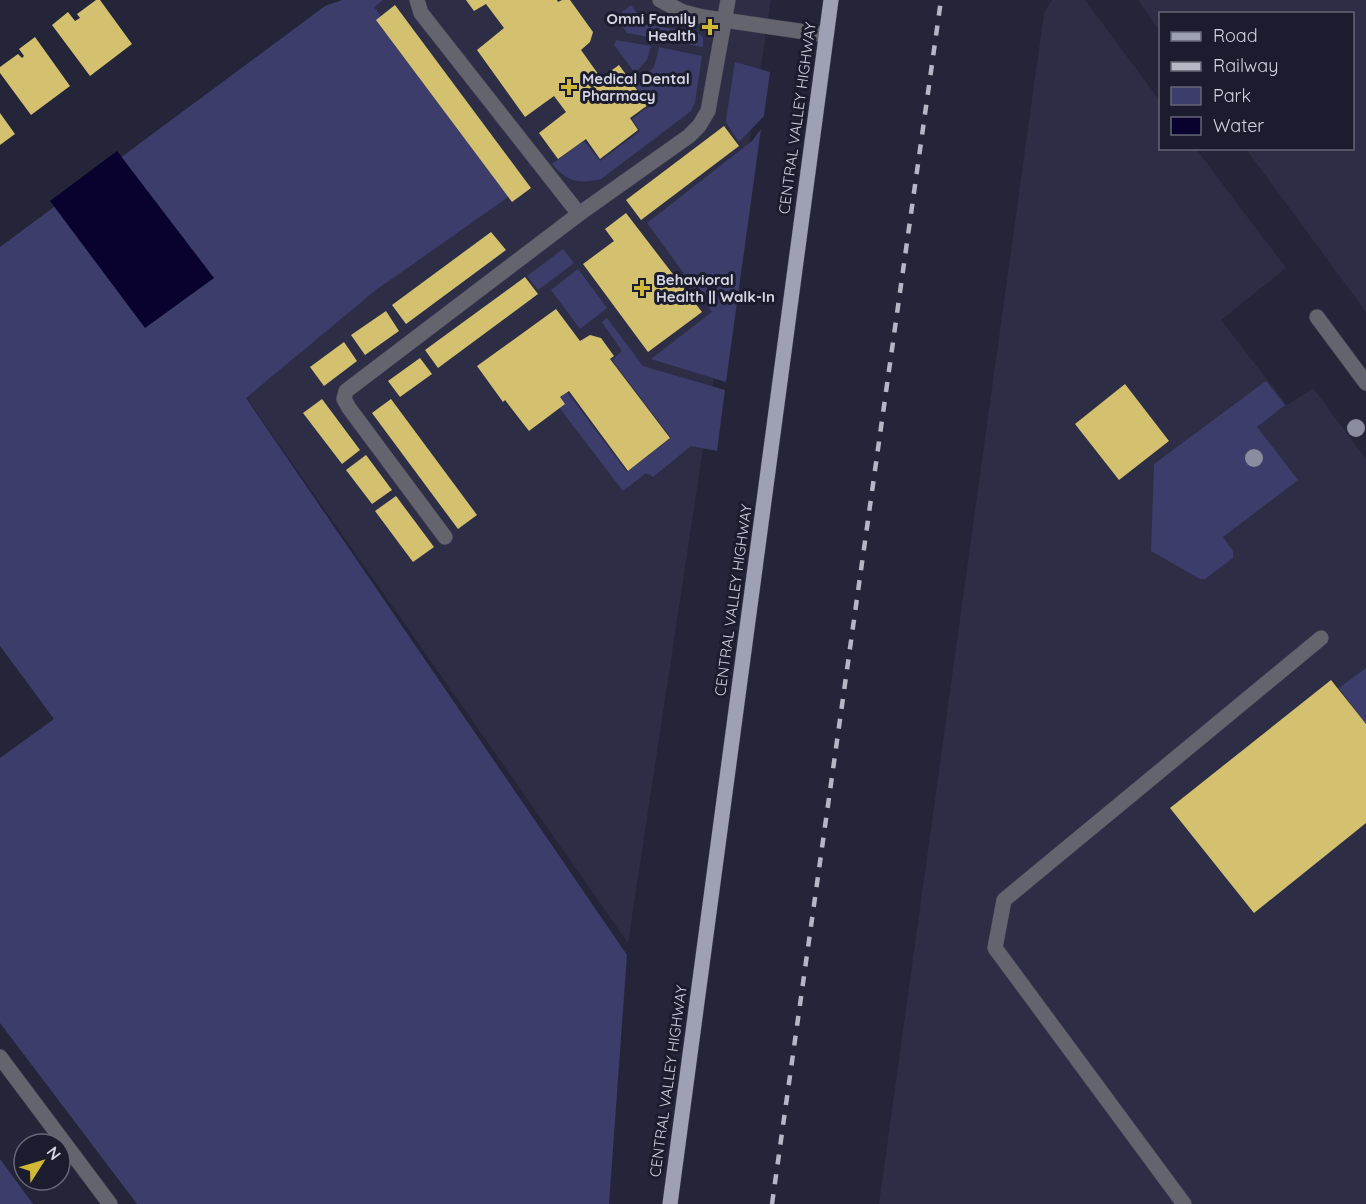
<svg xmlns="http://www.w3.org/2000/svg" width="1366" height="1204" viewBox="0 0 1366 1204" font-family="Quicksand,sans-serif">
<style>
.built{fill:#2d2e46}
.green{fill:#3c3d6a}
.water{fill:#0a022e}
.building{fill:#d4c16f}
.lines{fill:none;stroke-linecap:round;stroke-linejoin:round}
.minor-casing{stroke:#404153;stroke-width:16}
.major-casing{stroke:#404153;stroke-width:16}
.minor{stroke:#63646d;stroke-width:15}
.major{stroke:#9ea0b4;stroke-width:15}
.rail{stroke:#b6b7c4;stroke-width:4.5;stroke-dasharray:10 10;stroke-linecap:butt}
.tree{fill:#8a8c9f}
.poi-dot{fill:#d1b736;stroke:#1b1c2d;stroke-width:2}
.labels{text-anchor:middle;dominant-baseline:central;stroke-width:6;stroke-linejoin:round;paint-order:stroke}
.poi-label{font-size:15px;font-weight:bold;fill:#d3d4e0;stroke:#1b1c2d;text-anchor:start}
.street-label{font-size:15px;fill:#d3d4e0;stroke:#1b1c2d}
</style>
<rect width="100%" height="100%" fill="#242538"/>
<g class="built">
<path d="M369 0H771L628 943 246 397 376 290Z"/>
<path d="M1052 0H1085L1160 101V148L1196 149 1286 268 1221 320 1287 405 1313 388 1366 459V1204H879L1044 13Z"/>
<path d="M1138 0H1366V312L1246 149 1352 148V14H1160V31Z"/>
</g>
<g class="green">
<path d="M342 0H383L374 7 514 193 376 290 246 398 627 955 609 1204H137L0 1023V758L54 719 0 646V247L325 6Z"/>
<path d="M631 5 645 24 700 34 703 38V47L627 33 616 17Z"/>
<path d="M616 40 651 46 647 60 635 73 614 45Z"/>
<path d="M659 47 702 56 695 102 691 111 601 179C579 184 567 182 552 164L584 141 600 161 640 131 632 119 649 106 635 86 654 67Z"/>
<path d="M735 62 770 72 764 116 739 142 728 126 726 120Z"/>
<path d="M761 129 726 382 651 359 712 312 647 223 752 141Z"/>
<path d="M563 249 574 263 538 290 527 276Z"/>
<path d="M578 269 607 308 580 329 551 290Z"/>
<path d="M607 318 643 366 725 390 717 451 691 446 653 477 646 473 623 491 555 402 567 392 627 472 671 438 612 360 622 351 602 322Z"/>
<path d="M1266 381 1285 405 1257 427 1298 480 1223 537 1233 551V558L1205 579H1200L1151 551 1154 464Z"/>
<path d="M1366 668V725L1339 688Z"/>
<path d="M0 1159 33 1204H0Z"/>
</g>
<path class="water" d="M117 151 214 278 145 328 50 201Z"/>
<g class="building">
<path d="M96 0H100L132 44 90 76 52 25 68 12 75 21 80 18 77 14Z"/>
<path d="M466 0H557L558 2 562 0H570L593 32 590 42 581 50 601 78 619 65 648 105 630 118 638 130 600 159 586 139 558 159 539 133 566 112 554 96 525 117 477 50 504 28 486 4 474 11Z"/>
<path d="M395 5 531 188 512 202 376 20Z"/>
<path d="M35 37 70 86 31 115 0 73V67L18 54 22 58 24 56 19 49Z"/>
<path d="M0 113 15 134 0 145Z"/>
<path d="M724 126 739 146 641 220 626 200Z"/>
<path d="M626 213 702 312 648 352 583 264 614 241 605 229Z"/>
<path d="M491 232 506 250 406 324 392 305Z"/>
<path d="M525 277 538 294 438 368 425 350Z"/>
<path d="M556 309 580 341 590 335 601 338 614 356 610 359 670 438 628 471 569 391 560 397 565 404 529 431 505 400 503 402 477 366Z"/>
<path d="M386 311 399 331 365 355 351 335Z"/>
<path d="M344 342 357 361 324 386 310 367Z"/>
<path d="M420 358 432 374 400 397 388 381Z"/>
<path d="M1125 384 1169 441 1119 480 1075 424Z"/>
<path d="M322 399 360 450 342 464 303 413Z"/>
<path d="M391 399 477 515 458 529 372 413Z"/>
<path d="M366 455 392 490 372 504 346 470Z"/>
<path d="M396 496 434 547 413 562 375 511Z"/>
<path d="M1331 680 1366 724V823L1254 913 1170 808Z"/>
</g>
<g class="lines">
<defs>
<g id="minor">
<path d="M417 0 421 13 579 214 346 391 344 399 349 408 445 537"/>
<path d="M660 0 683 12 703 17 826 35"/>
<path d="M579 214 689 136 699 126 708 111 728 0"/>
<path d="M1317 317 1366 383"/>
<path d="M0 1057 110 1204"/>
<path d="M1184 1204 995 948 1004 900 1321 638"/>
</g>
<path id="major" d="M670 1204 831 0"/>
</defs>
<use href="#minor" class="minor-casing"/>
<use href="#major" class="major-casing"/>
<use href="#minor" class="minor"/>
<use href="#major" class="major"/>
<path class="rail" d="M772 1204 941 0"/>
</g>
<g class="tree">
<circle cx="1356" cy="428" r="9"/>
<circle cx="1254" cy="458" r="9"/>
</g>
<g class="poi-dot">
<path d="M707 18h6v6h6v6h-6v6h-6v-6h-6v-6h6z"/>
<path d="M566 78h6v6h6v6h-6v6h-6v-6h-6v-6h6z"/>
<path d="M639 279h6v6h6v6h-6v6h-6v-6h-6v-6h6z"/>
</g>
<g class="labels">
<g class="poi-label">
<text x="696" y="18" text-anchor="end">Omni Family<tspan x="696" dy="17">Health</tspan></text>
<text x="582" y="78">Medical Dental<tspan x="582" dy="17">Pharmacy</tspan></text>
<text x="656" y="279">Behavioral<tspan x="656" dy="17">Health || Walk-In</tspan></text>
</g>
<g class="street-label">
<text transform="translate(797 118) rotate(-82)">CENTRAL VALLEY HIGHWAY</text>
<text transform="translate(733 600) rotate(-82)">CENTRAL VALLEY HIGHWAY</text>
<text transform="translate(668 1081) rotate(-82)">CENTRAL VALLEY HIGHWAY</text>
</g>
</g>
<rect x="1159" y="12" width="195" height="138" fill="#1b1c2d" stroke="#656675" stroke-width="1.5"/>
<rect x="1171" y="32" width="30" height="9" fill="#9ea0b4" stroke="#656675" stroke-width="1.5"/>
<text x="1213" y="42" font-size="18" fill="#d3d4e0">Road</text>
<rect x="1171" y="62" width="30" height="9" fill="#b6b7c4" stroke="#656675" stroke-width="1.5"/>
<text x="1213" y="72" font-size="18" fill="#d3d4e0">Railway</text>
<rect x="1171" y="87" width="30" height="18" fill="#3c3d6a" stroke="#656675" stroke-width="1.5"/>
<text x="1213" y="102" font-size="18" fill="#d3d4e0">Park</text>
<rect x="1171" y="117" width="30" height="18" fill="#0a022e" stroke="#656675" stroke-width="1.5"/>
<text x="1213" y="132" font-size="18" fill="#d3d4e0">Water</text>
<g transform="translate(42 1162) rotate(53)"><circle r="28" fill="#1b1c2d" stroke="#656675" stroke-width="1.5"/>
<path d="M0-4.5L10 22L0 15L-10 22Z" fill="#d1b736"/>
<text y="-9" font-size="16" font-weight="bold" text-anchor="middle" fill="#d3d4e0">N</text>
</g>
</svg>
